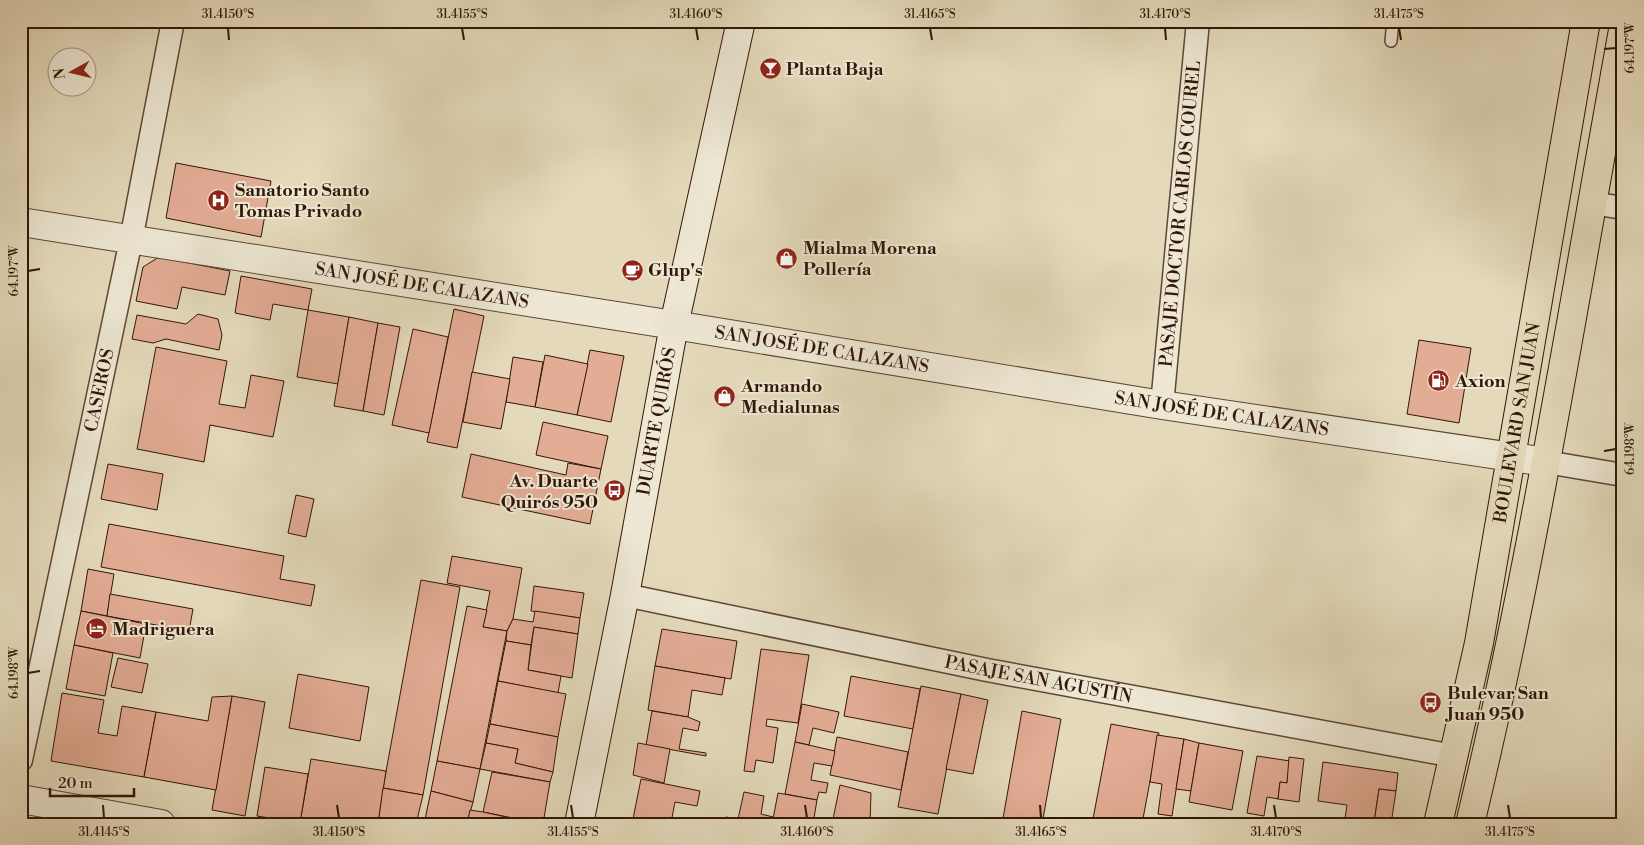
<svg xmlns="http://www.w3.org/2000/svg" width="1644" height="845" viewBox="0 0 1644 845" font-family="'Libre Bodoni',serif">
<style>
.building{fill:#e3ac95;stroke:#321607}
.lines{fill:none;stroke-linecap:round;stroke-linejoin:round}
.service-casing{stroke:#5e4734;stroke-width:14}
.minor-casing{stroke:#5e4734;stroke-width:25}
.tertiary-casing{stroke:#5e4734;stroke-width:30}
.secondary-casing{stroke:#321607;stroke-width:30}
.primary-casing{stroke:#321607;stroke-width:30}
.service{stroke:#ede7d3;stroke-width:11}
.minor{stroke:#ede7d3;stroke-width:22}
.tertiary{stroke:#ede7d3;stroke-width:28}
.secondary{stroke:#ede7d3;stroke-width:28}
.primary{stroke:#e4dabb;stroke-width:28}
.ticks{fill:none;stroke:#321607;stroke-width:2}
.labels{text-anchor:middle;dominant-baseline:central;stroke-width:4;stroke-linejoin:round;paint-order:stroke}
.poi-label{font-size:18px;font-weight:bold;fill:#321607;stroke:#ede7d3;text-anchor:start}
.street-label{font-size:18px;fill:#321607;stroke:#ede7d3}
.neatline{fill:none;stroke:#321607;stroke-width:2}
.ticks-label{font-size:12px;text-anchor:middle;fill:#321607}
</style>
<rect width="100%" height="100%" fill="#e4dabb"/>
<filter id="stains"><feTurbulence type="fractalNoise" baseFrequency=".004" numOctaves="4"/><feColorMatrix values="0 0 0 0 .2 0 0 0 0 .09 0 0 0 0 .02 0 0 0 .5 -.17"/></filter>
<radialGradient id="worn" r=".72"><stop offset=".6" stop-color="#630" stop-opacity="0"/><stop offset="1" stop-color="#630" stop-opacity=".3"/></radialGradient>
<g class="building">
<path d="M176 163 271 181 261 237 166 218Z"/>
<path d="M159 257 230 271 225 295 182 287 177 309 136 301 143 267Z"/>
<path d="M241 276 312 289 308 310 273 304 270 320 235 313Z"/>
<path d="M454 309 484 316 457 448 427 442Z"/>
<path d="M308 310 349 317 338 384 297 377Z"/>
<path d="M198 314 218 319 222 335 219 350 166 339 153 343 132 339 137 315 186 324Z"/>
<path d="M349 317 378 323 363 411 334 406Z"/>
<path d="M378 323 400 327 384 415 363 411Z"/>
<path d="M413 329 448 337 429 433 392 425Z"/>
<path d="M1419 340 1471 348 1459 423 1407 414Z"/>
<path d="M156 347 227 361 219 404 245 408 251 375 284 381 273 437 210 425 204 462 137 449Z"/>
<path d="M590 350 624 356 611 422 577 415Z"/>
<path d="M545 355 588 364 577 415 535 407Z"/>
<path d="M513 357 543 362 535 407 506 402Z"/>
<path d="M472 372 510 379 501 429 463 422Z"/>
<path d="M543 422 608 436 601 469 536 455Z"/>
<path d="M471 454 566 475 568 463 601 469 590 524 462 497Z"/>
<path d="M108 464 163 474 157 510 101 499Z"/>
<path d="M296 495 314 499 306 537 288 533Z"/>
<path d="M109 524 284 556 280 579 315 585 311 606 101 567Z"/>
<path d="M452 556 522 568 513 619 507 631 483 627 490 591 447 583Z"/>
<path d="M88 569 114 574 107 616 81 611Z"/>
<path d="M421 580 460 587 423 795 383 788Z"/>
<path d="M534 586 584 593 580 618 531 611Z"/>
<path d="M110 594 193 609 189 631 107 616Z"/>
<path d="M467 606 487 610 483 627 507 631 480 769 437 761Z"/>
<path d="M81 611 146 624 140 658 74 645Z"/>
<path d="M535 611 580 618 578 634 534 627 531 645 506 641 507 631 513 619 533 622Z"/>
<path d="M534 627 578 634 572 678 528 670Z"/>
<path d="M662 629 737 641 731 679 655 666Z"/>
<path d="M506 641 531 645 528 670 561 676 558 693 498 681Z"/>
<path d="M74 645 113 653 105 696 66 689Z"/>
<path d="M761 649 809 655 798 723 767 719 766 726 778 728 773 763 756 760 754 772 744 771Z"/>
<path d="M118 658 148 664 142 693 111 687Z"/>
<path d="M655 666 725 678 722 695 692 690 688 717 648 710Z"/>
<path d="M298 674 369 687 360 741 289 728Z"/>
<path d="M851 676 920 689 913 729 844 716Z"/>
<path d="M498 681 566 694 558 737 490 724Z"/>
<path d="M921 686 961 694 938 814 898 807Z"/>
<path d="M62 693 104 700 98 733 117 736 122 706 156 712 144 777 51 761Z"/>
<path d="M961 694 988 700 973 774 946 769Z"/>
<path d="M232 696 265 702 245 816 212 810Z"/>
<path d="M232 696 216 790 144 777 156 712 208 721 212 697Z"/>
<path d="M802 704 839 712 834 733 813 728 809 745 795 742Z"/>
<path d="M652 711 688 717 700 722 698 731 683 728 679 749 706 753V756L646 745Z"/>
<path d="M1022 711 1061 719 1042 824H1002Z"/>
<path d="M490 724 558 737 553 772 515 763 518 749 486 743Z"/>
<path d="M1111 724 1159 733 1142 824H1092Z"/>
<path d="M1157 735 1184 739 1172 816 1158 814 1162 784 1150 782Z"/>
<path d="M837 737 908 752 901 790 830 775Z"/>
<path d="M1184 739 1199 743 1191 791 1176 789Z"/>
<path d="M795 742 835 751 832 766 814 763 811 780 828 783 826 793 819 792 817 800 785 794Z"/>
<path d="M486 743 518 749 515 763 553 772 550 782 480 769Z"/>
<path d="M638 743 670 749 664 783 633 775Z"/>
<path d="M1199 743 1243 751 1232 810 1189 802Z"/>
<path d="M1257 756 1290 761 1287 783 1280 782 1278 799 1267 797 1264 816 1247 813Z"/>
<path d="M1289 757 1304 759 1299 802 1278 799 1280 782 1287 783Z"/>
<path d="M311 759 386 771 378 824 300 823Z"/>
<path d="M437 761 480 769 473 802 431 791Z"/>
<path d="M1323 762 1398 773 1396 791 1379 789 1374 823 1345 819 1347 805 1318 801Z"/>
<path d="M265 767 308 774 300 823 257 816Z"/>
<path d="M492 772 550 782 543 824 483 812Z"/>
<path d="M641 779 700 791 697 806 675 802 671 823 673 824H632Z"/>
<path d="M840 785 871 793 870 824H832Z"/>
<path d="M383 788 423 795 416 824H378Z"/>
<path d="M1379 789 1396 791 1391 824H1367V821L1374 823Z"/>
<path d="M431 791 473 802 467 824H424Z"/>
<path d="M744 792 764 796 761 814 773 817 772 824H725L726 817 738 819Z"/>
<path d="M778 793 817 800 813 824H772Z"/>
<path d="M470 810 483 812 539 824H467Z"/>
</g>
<g class="lines">
<defs>
<path id="service" d="M1391 41 1393 21"/>
<g id="minor">
<path d="M1592 203 1623 208"/>
<path id="s1" d="M1162 405 1198 21"/>
<path d="M1546 462 1623 475"/>
<path id="s2" d="M625 595 987 670 1454 756"/>
<path id="s3" d="M21 760 131 240 173 21"/>
</g>
<g id="tertiary">
<path id="s4" d="M21 222 674 325 1162 405 1546 462"/>
<path d="M21 799 161 824"/>
</g>
<g id="secondary">
<path id="s5" d="M579 824 625 595 674 325 741 21"/>
</g>
<g id="primary">
<path id="s6" d="M1438 824 1479 643 1586 21"/>
<path d="M1470 824C1533 562 1575 295 1623 30"/>
</g>
</defs>
<use href="#service" class="service-casing"/>
<use href="#minor" class="minor-casing"/>
<use href="#tertiary" class="tertiary-casing"/>
<use href="#secondary" class="secondary-casing"/>
<use href="#primary" class="primary-casing"/>
<use href="#service" class="service"/>
<use href="#minor" class="minor"/>
<use href="#tertiary" class="tertiary"/>
<use href="#secondary" class="secondary"/>
<use href="#primary" class="primary"/>
</g>
<path class="ticks" d="M228 28 229 40M462 28 464 40M696 28 698 40M930 28 932 40M1165 28 1166 40M1399 28 1401 40M1604 49 1616 48M28 271 40 269M1604 451 1616 449M28 673 40 671M103 805 104 818M337 805 339 818M571 805 573 818M805 805 807 818M1040 805 1041 818M1274 805 1276 818M1508 805 1510 818"/>
<defs>
<symbol id="bar-disc" viewBox="-11 -11 22 22"><circle r="9.5" fill="#8f2418" stroke="#ede7d3"/><path d="M-6-5H6L.8 .8V4.5H3.5V6h-7V4.5H-.8V.8Z" fill="#fff"/></symbol>
<symbol id="hospital-disc" viewBox="-11 -11 22 22"><circle r="9.5" fill="#8f2418" stroke="#ede7d3"/><path d="M-5-5h3v3.5h4V-5h3V5h-3V1.5h-4V5h-3Z" fill="#fff"/></symbol>
<symbol id="shop-disc" viewBox="-11 -11 22 22"><circle r="9.5" fill="#8f2418" stroke="#ede7d3"/><path d="M-5-2.5h2.3a2.7 3.5 0 0 1 5.4 0H5L5.5 6h-11ZM-1.5-2.5h3a1.5 2.3 0 0 0-3 0Z" fill="#fff"/></symbol>
<symbol id="cafe-disc" viewBox="-11 -11 22 22"><circle r="9.5" fill="#8f2418" stroke="#ede7d3"/><path d="M-5.5-4.5H6V0H3Q3 3.5 0 3.5H-2.5Q-5.5 3.5-5.5 0ZM3-3.2v2h1.7v-2ZM-6 4.5H4V6H-6Z" fill="#fff"/></symbol>
<symbol id="fuel-disc" viewBox="-11 -11 22 22"><circle r="9.5" fill="#8f2418" stroke="#ede7d3"/><path d="M-5.5-6h7V0h2V4h1.3V-2.5L3-4.5l.8-.8L6-3V5H2.5V1h-1V6h-7ZM-4.2-4.7v3.2H.2V-4.7Z" fill="#fff"/></symbol>
<symbol id="bus-disc" viewBox="-11 -11 22 22"><circle r="9.5" fill="#8f2418" stroke="#ede7d3"/><path d="M-5-6H5V4H4V6H2V4H-2V6H-4V4H-5ZM-3.5-4V0h7V-4ZM-3.5 1.2v1.5H-2V1.2ZM2 1.2v1.5H3.5V1.2Z" fill="#fff"/></symbol>
<symbol id="hotel-disc" viewBox="-11 -11 22 22"><circle r="9.5" fill="#8f2418" stroke="#ede7d3"/><path d="M-6-4.5h1.5V1H6V5H4.5V3h-9V5H-6ZM-4 0a1.8 1.8 0 1 1 3.6 0ZM.5 0V-2.5h3Q6-2.5 6 0Z" fill="#fff"/></symbol>
</defs>
<g fill-rule="evenodd">
<use href="#bar-disc" x="758" y="56" width="25" height="25"/>
<use href="#hospital-disc" x="206" y="188" width="25" height="25"/>
<use href="#shop-disc" x="774" y="246" width="25" height="25"/>
<use href="#cafe-disc" x="620" y="258" width="25" height="25"/>
<use href="#fuel-disc" x="1426" y="368" width="25" height="25"/>
<use href="#shop-disc" x="712" y="384" width="25" height="25"/>
<use href="#bus-disc" x="602" y="478" width="25" height="25"/>
<use href="#hotel-disc" x="84" y="616" width="25" height="25"/>
<use href="#bus-disc" x="1418" y="690" width="25" height="25"/>
</g>
<g class="labels">
<g class="poi-label">
<text x="786" y="69">Planta Baja</text>
<text x="235" y="190">Sanatorio Santo<tspan x="235" dy="21">Tomas Privado</tspan></text>
<text x="803" y="248">Mialma Morena<tspan x="803" dy="21">Pollería</tspan></text>
<text x="648" y="270">Glup's</text>
<text x="1455" y="381">Axion</text>
<text x="741" y="386">Armando<tspan x="741" dy="21">Medialunas</tspan></text>
<text x="598" y="481" text-anchor="end">Av. Duarte<tspan x="598" dy="21">Quirós 950</tspan></text>
<text x="112" y="629">Madriguera</text>
<text x="1447" y="693">Bulevar San<tspan x="1447" dy="21">Juan 950</tspan></text>
</g>
<g class="street-label">
<text stroke="none"><textPath href="#s1" startOffset="192">PASAJE DOCTOR CARLOS COUREL</textPath></text>
<text stroke="none"><textPath href="#s4" startOffset="406">SAN JOSÉ DE CALAZANS</textPath></text>
<text stroke="none"><textPath href="#s4" startOffset="811">SAN JOSÉ DE CALAZANS</textPath></text>
<text stroke="none"><textPath href="#s3" startOffset="378">CASEROS</textPath></text>
<text stroke="none"><textPath href="#s4" startOffset="1216">SAN JOSÉ DE CALAZANS</textPath></text>
<text stroke="none"><textPath href="#s5" startOffset="410">DUARTE QUIRÓS</textPath></text>
<text stroke="none"><textPath href="#s6" startOffset="409">BOULEVARD SAN JUAN</textPath></text>
<text stroke="none"><textPath href="#s2" startOffset="422">PASAJE SAN AGUSTÍN</textPath></text>
</g>
</g>
<rect width="1644" height="845" fill="none" stroke="#e4dabb" stroke-width="55"/>
<g transform="translate(72 72) rotate(262)"><circle r="24" fill="#ede7d3" stroke="#a29381"/>
<path d="M0-4L9 19L0 12L-9 19Z" fill="#8f2418"/>
<text y="-8" font-size="14" font-weight="bold" text-anchor="middle" fill="#321607">N</text>
</g>
<path d="M50 788v8h84v-8" fill="none" stroke="#321607" stroke-width="2.5"/>
<text x="58" y="788" font-size="15" fill="#321607" stroke="#ede7d3" stroke-width="4" paint-order="stroke">20 m</text>
<rect x="28" y="28" width="1588" height="790" class="neatline"/>
<g class="ticks-label">
<text x="228" y="18">31.4150°S</text>
<text x="462" y="18">31.4155°S</text>
<text x="696" y="18">31.4160°S</text>
<text x="930" y="18">31.4165°S</text>
<text x="1165" y="18">31.4170°S</text>
<text x="1399" y="18">31.4175°S</text>
<text transform="translate(1630 48) rotate(-90)" y="4">64.197°W</text>
<text transform="translate(14 271) rotate(-90)" y="4">64.197°W</text>
<text transform="translate(1630 449) rotate(-90)" y="4">64.198°W</text>
<text transform="translate(14 673) rotate(-90)" y="4">64.198°W</text>
<text x="104" y="836">31.4145°S</text>
<text x="339" y="836">31.4150°S</text>
<text x="573" y="836">31.4155°S</text>
<text x="807" y="836">31.4160°S</text>
<text x="1041" y="836">31.4165°S</text>
<text x="1276" y="836">31.4170°S</text>
<text x="1510" y="836">31.4175°S</text>
</g>
<rect width="100%" height="100%" filter="url(#stains)"/>
<rect width="100%" height="100%" fill="url(#worn)"/>
</svg>
